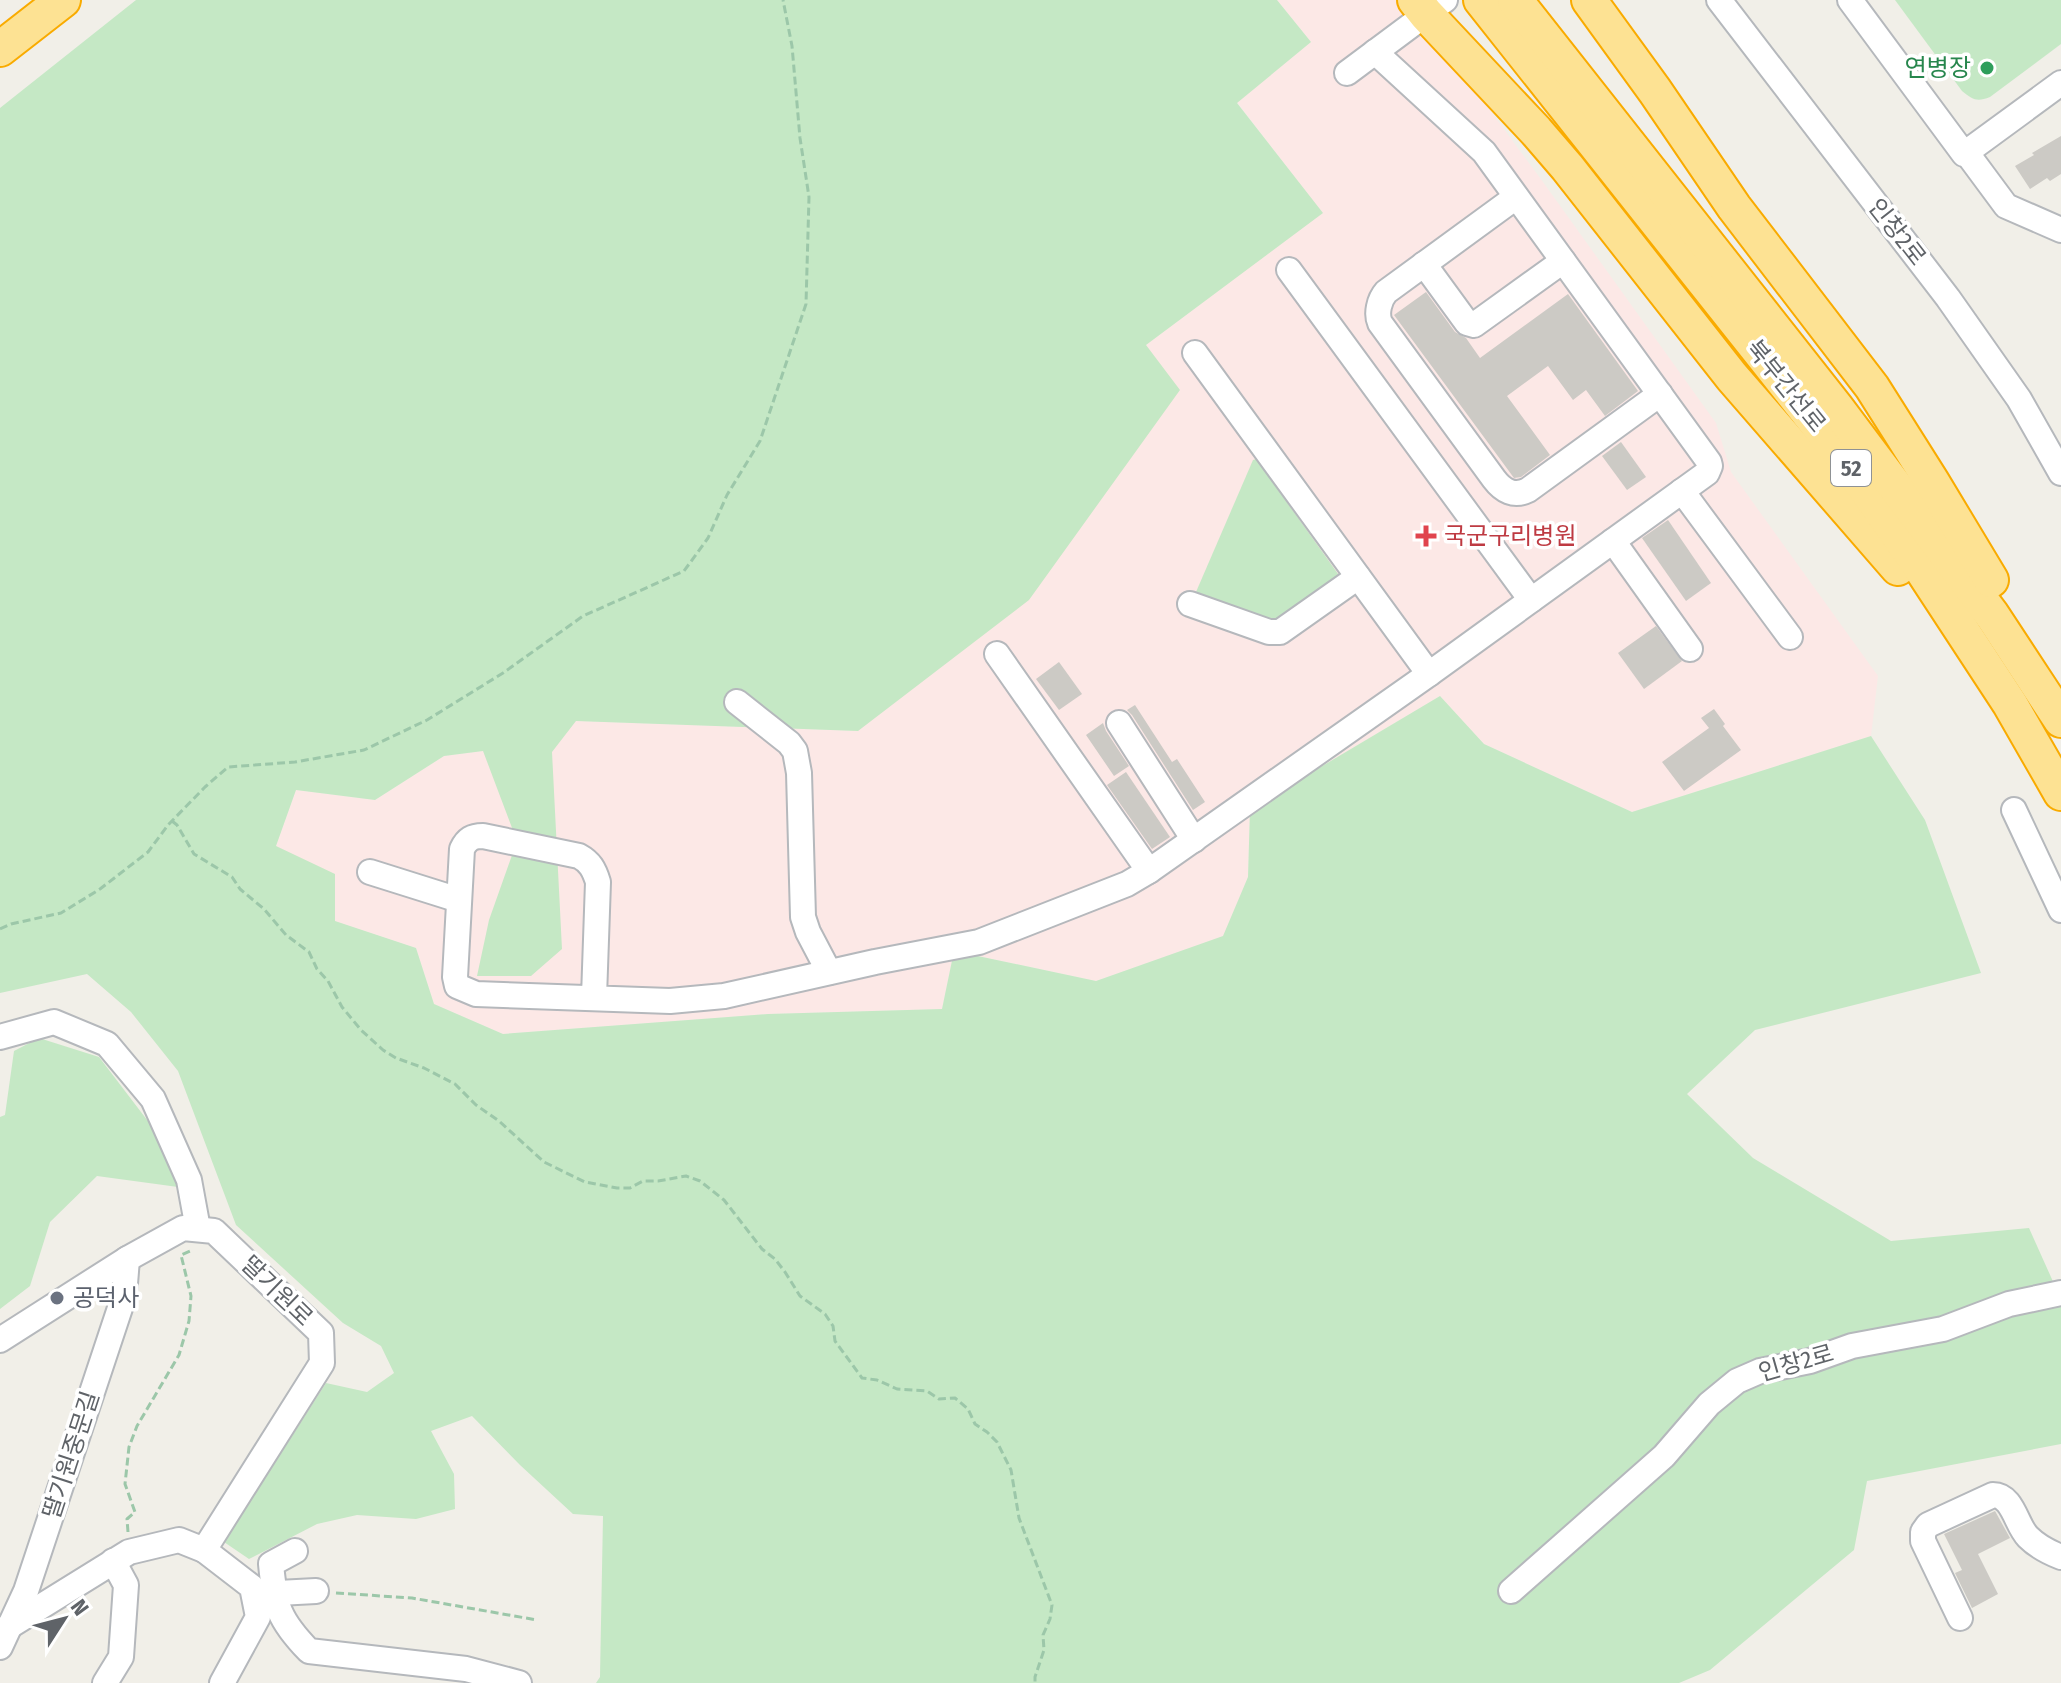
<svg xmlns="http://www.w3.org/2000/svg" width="2061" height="1683" viewBox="0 0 2061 1683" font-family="'Fira Sans Condensed','Noto Sans KR',sans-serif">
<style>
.medical{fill:#fce8e6}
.green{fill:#c5e8c5}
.building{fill:#cccac5}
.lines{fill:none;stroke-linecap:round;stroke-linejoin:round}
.minor-casing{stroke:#b5b8bc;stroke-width:28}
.highway-casing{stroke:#f9ab00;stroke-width:38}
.path{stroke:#9cc7a9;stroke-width:3;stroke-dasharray:8 4;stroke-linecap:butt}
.minor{stroke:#fff;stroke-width:24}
.highway{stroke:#fde293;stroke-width:34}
.leisure-dot{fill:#2e9e5b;stroke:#fff;stroke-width:3}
.health-dot{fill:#e0444e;stroke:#fff;stroke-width:3}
.worship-dot{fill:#6b7280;stroke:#fff;stroke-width:3}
.labels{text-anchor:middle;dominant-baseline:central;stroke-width:7;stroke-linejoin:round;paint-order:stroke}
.shield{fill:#fff;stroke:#8f9295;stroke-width:2}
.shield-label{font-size:22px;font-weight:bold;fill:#5f6368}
.leisure-label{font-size:24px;fill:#27864d;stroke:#fff;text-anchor:end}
.street-label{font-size:24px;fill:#5f6368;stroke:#fff}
.health-label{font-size:24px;fill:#be3a42;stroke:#fff;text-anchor:start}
.worship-label{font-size:24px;fill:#5b616d;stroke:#fff;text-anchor:start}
</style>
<rect width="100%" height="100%" fill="#f1efe8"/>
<path class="medical" d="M1277 0H1406L1421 17 1543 182 1716 423 1731 472 1878 676 1871 736 1632 812 1484 744 1440 696 1250 809 1248 877 1224 936 1096 981 954 951 942 1009 768 1014 503 1034 434 1004 416 948 334 921 276 846 296 790 375 800 444 756 483 751 576 721 858 731 1146 345 1322 213 1237 102 1311 42Z"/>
<g class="green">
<path d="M136 0H1277L1311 42 1237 103 1323 213 1146 345 1180 390 1029 600 858 731 576 721 552 752 562 949 531 976H477L489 920 517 841 483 751 444 756 375 800 296 790 276 846 335 874V921L416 948 434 1004 503 1034 768 1014 942 1009 954 951 1096 981 1223 936 1248 877 1250 809 1440 696 1484 744 1632 812 1871 736 1925 820 1981 973 1755 1030 1687 1094 1753 1158 1891 1241 2029 1228 2055 1286 2061 1285V1444L1867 1481 1854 1550 1710 1670 1679 1683H596L600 1677 603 1516 573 1514 520 1465 472 1416 431 1431 454 1474 455 1509 416 1519 357 1515 317 1524 249 1559 224 1542 326 1383 367 1392 394 1373 381 1346 343 1323 236 1225 178 1071 131 1012 87 974 0 993V108Z"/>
<path d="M1895 0H2061V44L1990 97C1977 102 1973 100 1962 91Z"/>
<path d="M1256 459 1341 578 1283 626 1196 597V592L1253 460Z"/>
<path d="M39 1038 99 1057 157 1133 178 1187 97 1176 50 1222 30 1286 0 1309V1117L5 1115 14 1051Z"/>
</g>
<g class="building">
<path d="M2061 136V174L2050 181 2047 178 2030 189 2015 166 2034 155 2032 153Z"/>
<path d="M1426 292 1455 332 1466 338 1480 358 1568 294 1638 391 1605 416 1586 390 1573 400 1548 366 1507 396 1550 455 1521 477 1514 478 1394 315Z"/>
<path d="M1621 442 1646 477 1627 490 1602 456Z"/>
<path d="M1668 520 1711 583 1686 601 1642 538Z"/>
<path d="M1656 626 1682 661 1644 689 1618 653Z"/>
<path d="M1059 662 1082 694 1059 710 1036 679Z"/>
<path d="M1135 705 1172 762 1177 759 1205 802 1193 810 1132 715 1127 710Z"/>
<path d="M1714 709 1725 724 1723 726 1741 750 1684 791 1662 762 1709 728 1701 718Z"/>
<path d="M1103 723 1106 731 1129 766 1114 776 1086 735Z"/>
<path d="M1126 772 1170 837 1152 849 1107 785Z"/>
<path d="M1995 1511 2010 1538 1978 1554 1998 1594 1972 1608 1955 1573 1962 1570 1944 1534Z"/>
</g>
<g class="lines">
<defs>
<g id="minor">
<path d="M1719 0 1948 298 2019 399 2061 473"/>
<path d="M1850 0 1964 154 2061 83"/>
<path d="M1347 73 1445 0"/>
<path d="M1966 152 2006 206 2061 230"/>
<path d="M1516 197 1386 292C1379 300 1376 314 1380 323L1494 479C1503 491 1514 497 1528 490L1660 394"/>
<path d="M1424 264 1467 323 1474 325 1563 261"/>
<path d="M1289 270 1531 600"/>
<path d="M1195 353 1429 674"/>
<path d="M1682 491 1790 637"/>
<path d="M1613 541 1690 649"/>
<path d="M1190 604 1269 632H1280L1358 577"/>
<path d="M997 654 1149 871"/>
<path d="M737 702 789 743 795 751 799 773 803 917 808 932 829 972"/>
<path d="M1119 723 1194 840"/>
<path d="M2014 810 2061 910"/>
<path d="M370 872 459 900"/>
<path d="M594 997 598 882C594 869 590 862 579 856L483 836C472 836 467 839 462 849L455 977 457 986 476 994 670 1001 724 996 875 962 979 942 1127 884 1149 871 1429 674 1707 473 1710 466 1709 462 1484 152 1375 52"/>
<path d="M0 1037 54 1022 107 1044 153 1099 189 1180 198 1229"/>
<path d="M0 1340 127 1259 183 1228 214 1231 321 1333 322 1363 204 1550 252 1587 258 1617 222 1683"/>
<path d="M295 1551 271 1564C275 1607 279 1620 309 1651L466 1669 519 1683"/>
<path d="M1511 1591 1664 1456 1709 1404 1737 1381 1760 1371 1810 1361 1852 1346 1943 1329 2009 1304 2061 1293"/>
<path d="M259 1594 316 1591"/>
<path d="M1960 1618 1923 1541V1532L1928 1525 1993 1495C2013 1495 2016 1525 2028 1537 2038 1547 2048 1552 2061 1557"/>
<path d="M8 1627 129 1552 179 1540 204 1550"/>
<path d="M0 1647 26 1591 124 1296 127 1259"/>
<path d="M105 1683 121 1657 126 1585 113 1561"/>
</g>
<g id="highway">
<path d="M1415 0 1426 14 1536 131 1567 167 1732 377 1898 568"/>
<path d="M1481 0 1844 458 1915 559 2010 704 2061 793"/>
<path d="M1515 0 1835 406 1992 615 2061 720"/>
<path d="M1589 0 1655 91 1734 207 1872 387 1932 482 1991 580"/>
<path d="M0 49 63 0"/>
</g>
</defs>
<use href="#minor" class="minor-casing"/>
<use href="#highway" class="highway-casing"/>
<g class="path">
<path d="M172 821 177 825 194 854 232 877 240 889 264 909 286 935 309 952 317 969 328 981 342 1007 361 1030 383 1050 396 1058 424 1068 455 1084 476 1105 499 1121 544 1162 585 1182 617 1188H630L643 1181H658L686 1176 700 1181 724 1200 762 1249 775 1259 785 1272 800 1296 825 1314 833 1326 835 1341 862 1378 877 1380 897 1389 927 1391 939 1399 955 1398 968 1409 975 1424 987 1432 997 1442 1011 1470 1019 1518 1052 1605 1050 1619 1043 1635 1044 1650 1035 1677V1683"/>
<path d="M0 929 11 924 61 913 100 889 148 852 168 825 205 787 228 767 295 762 364 750 427 720 503 673 583 616 684 571 708 538 727 495 760 441 806 304 809 197 800 138 792 46 783 0"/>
<path d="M128 1532 127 1519 135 1512 125 1484 129 1447 137 1426 179 1355 189 1321 191 1296 181 1255 190 1251"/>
<path d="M336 1593 412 1598 537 1620"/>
</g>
<use href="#minor" class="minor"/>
<use href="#highway" class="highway"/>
</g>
<circle class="leisure-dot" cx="1987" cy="68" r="8"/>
<path class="health-dot" d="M1422 524h8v8h8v8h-8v8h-8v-8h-8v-8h8z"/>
<circle class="worship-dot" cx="57" cy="1298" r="8"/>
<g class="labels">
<rect class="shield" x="1831" y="450" width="40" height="36" rx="6"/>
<g class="shield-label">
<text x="1851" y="468">52</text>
</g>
<g class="leisure-label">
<text x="1971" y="68">연병장</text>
</g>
<g class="street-label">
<text transform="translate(1897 232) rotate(52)">인창2로</text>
<text transform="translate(1786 386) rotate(51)">북부간선로</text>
<text transform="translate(277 1291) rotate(44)">딸기원로</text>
<text transform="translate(1796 1363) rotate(-16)">인창2로</text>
<text transform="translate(71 1455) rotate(-72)">딸기원중문길</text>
</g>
<g class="health-label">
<text x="1444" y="536">국군구리병원</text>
</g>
<g class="worship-label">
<text x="73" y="1298">공덕사</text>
</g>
</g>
<g transform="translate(64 1619) rotate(54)" stroke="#ffffff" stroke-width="6" paint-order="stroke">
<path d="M0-6L14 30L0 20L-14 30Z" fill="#5f6368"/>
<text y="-12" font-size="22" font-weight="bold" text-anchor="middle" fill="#5f6368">N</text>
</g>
</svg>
